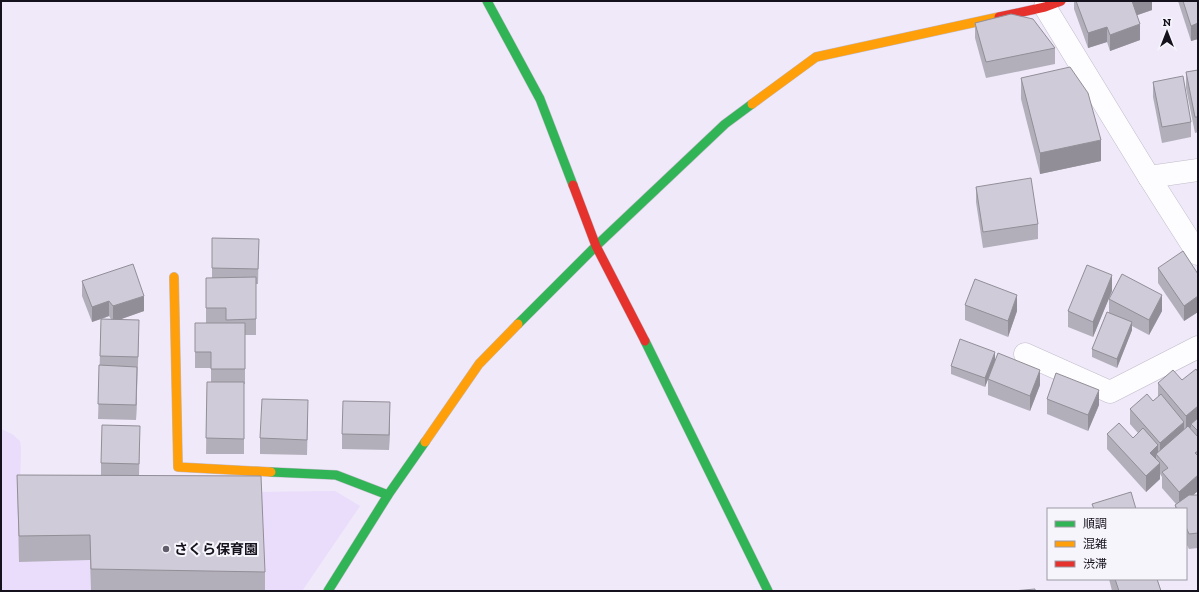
<svg xmlns="http://www.w3.org/2000/svg" width="1199" height="592" viewBox="0 0 1199 592" font-family="'Zilla Slab','Noto Sans JP',serif">
<style>
.built{fill:#e9ddfb}
.lines{fill:none;stroke-linecap:round;stroke-linejoin:round}
.street-casing{stroke:#c2bcca;stroke-width:23}
.fast-casing{stroke:#c2bcca;stroke-width:10}
.slow-casing{stroke:#c2bcca;stroke-width:10}
.jam-casing{stroke:#c2bcca;stroke-width:10}
.street{stroke:#fdfcfe;stroke-width:22}
.fast{stroke:#30b455;stroke-width:9}
.slow{stroke:#ff9f0a;stroke-width:9}
.jam{stroke:#e5322d;stroke-width:9}
.wall{fill:#b3afba;fill-rule:evenodd}
.shaded-wall{fill:#928e97}
.building{fill:#d0cbd8;stroke:#928e97}
.poi-dot{fill:#625d6a;stroke:#f7f5fc;stroke-width:1.5}
.labels{text-anchor:middle;dominant-baseline:central;stroke-width:4;stroke-linejoin:round;paint-order:stroke}
.poi-label{font-size:14px;font-weight:bold;fill:#16121d;stroke:#f7f5fc;text-anchor:start}
</style>
<rect width="100%" height="100%" fill="#efe9f9"/>
<path class="built" d="M1 429 12 434 20 441 21 449 20 486 68 494 335 491 360 506 302 591H1Z"/>
<g class="lines">
<defs>
<g id="street">
<path d="M1045 7 1149 177 1198 254"/>
<path d="M1149 177 1198 170"/>
<path d="M1025 354 1110 392 1198 347"/>
</g>
<g id="fast">
<path d="M487 1 540 99 573 185"/>
<path d="M518 324 596 246 725 124 752 104"/>
<path d="M645 341 768 591"/>
<path d="M271 472 336 475 388 495"/>
<path d="M328 591 388 495 425 442"/>
</g>
<g id="slow">
<path d="M752 104 816 57 999 17"/>
<path d="M174 277 178 467 271 472"/>
<path d="M425 442 479 364 518 324"/>
</g>
<g id="jam">
<path d="M999 17 1045 7 1061 1"/>
<path d="M573 185 596 246 645 341"/>
</g>
</defs>
<use href="#street" class="street-casing"/>
<use href="#fast" class="fast-casing"/>
<use href="#slow" class="slow-casing"/>
<use href="#jam" class="jam-casing"/>
<use href="#street" class="street"/>
<use href="#fast" class="fast"/>
<use href="#slow" class="slow"/>
<use href="#jam" class="jam"/>
</g>
<g class="wall">
<path d="M1074 1H1152V10L1137 15 1140 40 1110 51 1107 42 1088 48 1074 9Z"/>
<path d="M1178 1H1198V39L1191 41Z"/>
<path d="M975 23 1055 48V64L986 78 975 38Z"/>
<path d="M1198 70V132L1195 133 1186 88V72Z"/>
<path d="M1021 78 1101 161 1040 174 1021 99Z"/>
<path d="M1153 82 1191 122V137L1162 143 1153 97Z"/>
<path d="M976 187 1038 224V239L983 248 976 202Z"/>
<path d="M212 238 259 239 258 284H256V335H245V384H244V454H206L207 382H211V368H195V323H206V278H212Z"/>
<path d="M1158 268 1198 274V312L1184 321 1158 283Z"/>
<path d="M82 281 144 311 121 319 139 335 136 420 98 419 101 319 92 322 82 296ZM109 316 111 319H102Z"/>
<path d="M1112 291 1093 337 1068 327V311Z"/>
<path d="M1109 299 1162 311 1149 335 1132 326V330L1117 368 1092 357V349L1109 312Z"/>
<path d="M965 305 1017 311 1008 337 965 320Z"/>
<path d="M995 361 985 387 951 374V366Z"/>
<path d="M1198 372V491L1193 495H1198V548L1189 549 1186 543V509H1175V505L1176 504 1162 488V477L1160 474V479L1146 492 1107 449V434L1133 438 1138 433 1130 424V409L1153 401 1158 397V383L1182 380Z"/>
<path d="M988 379 1040 385 1030 411 988 395Z"/>
<path d="M1047 399 1099 405 1088 431 1047 414Z"/>
<path d="M308 415 307 455 260 454V438Z"/>
<path d="M390 417 389 450 342 449V434Z"/>
<path d="M140 441 139 475 265 572V591H91L90 560 19 562 17 475H101V463Z"/>
<path d="M1109 579H1157L1161 591H1112Z"/>
</g>
<g class="shaded-wall">
<path d="M1132 1H1152V10L1132 17Z"/>
<path d="M1198 23V39L1191 41V26Z"/>
<path d="M1140 24V40L1110 51V35Z"/>
<path d="M1107 27V42L1088 48V33Z"/>
<path d="M1101 140V161L1040 174V153Z"/>
<path d="M1112 275V291L1093 337V322Z"/>
<path d="M1017 295V311L1008 337V321Z"/>
<path d="M1162 295V311L1149 335V320Z"/>
<path d="M144 296V311L113 322V306Z"/>
<path d="M1198 296V312L1184 321V306Z"/>
<path d="M109 301V316L92 322V307Z"/>
<path d="M1132 322V330L1117 368V359Z"/>
<path d="M995 352V361L985 387V378Z"/>
<path d="M137 367V382L136 420V405Z"/>
<path d="M1040 370V385L1030 411V396Z"/>
<path d="M1099 390V405L1088 431V415Z"/>
<path d="M390 402V417L389 450V435Z"/>
<path d="M1198 406V421L1191 424V427L1186 432V416Z"/>
<path d="M1184 422V438L1160 459V443Z"/>
<path d="M1158 445V457L1156 454V462L1150 453Z"/>
<path d="M1160 463V479L1146 492V476Z"/>
<path d="M1198 475V491L1179 507V492Z"/>
</g>
<g class="building">
<path d="M1076 1H1133H1132L1140 24 1110 35 1107 27 1088 33Z"/>
<path d="M1183 1H1198V23L1191 26Z"/>
<path d="M1011 14 1033 19 1055 48 986 62 975 23Z"/>
<path d="M1070 67 1088 93 1101 140 1040 153 1021 78Z"/>
<path d="M1198 70V117H1195L1186 72Z"/>
<path d="M1183 76 1191 122 1162 127 1153 82Z"/>
<path d="M1031 178 1038 224 983 232 976 187Z"/>
<path d="M212 238 259 239 258 269 212 268Z"/>
<path d="M1183 251 1198 274V296L1184 306 1158 268Z"/>
<path d="M133 264 144 296 113 306 109 301 92 307 82 281Z"/>
<path d="M1087 265 1112 275 1093 322 1068 311Z"/>
<path d="M1122 274 1162 295 1149 320 1109 299Z"/>
<path d="M256 277V319L226 320V308H206V278Z"/>
<path d="M975 279 1017 295 1008 321 965 305Z"/>
<path d="M1107 312 1132 322 1117 359 1092 349Z"/>
<path d="M101 319 139 320 138 357 100 356Z"/>
<path d="M195 323H245V369H211V352H195Z"/>
<path d="M960 339 995 352 985 378 951 366Z"/>
<path d="M998 353 1040 370 1030 396 988 379Z"/>
<path d="M99 365 137 367 136 405 98 404Z"/>
<path d="M1196 369 1198 372V406L1186 416 1158 383 1173 370 1182 380Z"/>
<path d="M1056 373 1099 390 1088 415 1047 399Z"/>
<path d="M207 382H244V439L206 438Z"/>
<path d="M1147 394 1153 401 1161 394 1184 422 1160 443 1130 409Z"/>
<path d="M262 399 308 400 307 440 260 438Z"/>
<path d="M343 401 390 402 389 435 342 434Z"/>
<path d="M1198 418V431L1191 424Z"/>
<path d="M1119 423 1133 438 1143 428 1158 445 1150 453 1160 463 1146 476 1107 434Z"/>
<path d="M102 425 140 426 139 464 101 463Z"/>
<path d="M1188 426 1198 437V451L1195 453 1198 456V475L1179 492 1162 472 1168 468 1156 454Z"/>
<path d="M17 475 261 476 265 572 91 569 90 535 19 536Z"/>
<path d="M1131 492 1136 509H1094L1092 504Z"/>
<path d="M1189 495H1198V533L1189 534 1186 527V509H1177L1175 505Z"/>
<path d="M1115 579H1157L1161 591H1119Z"/>
<path d="M1035 589V591H1013Z"/>
</g>
<circle class="poi-dot" cx="166" cy="549" r="4"/>
<g class="labels">
<g class="poi-label">
<text x="174" y="549">さくら保育園</text>
</g>
</g>
<rect width="1199" height="592" fill="none" stroke="#16121d" stroke-width="4"/>
<rect x="1047" y="508" width="140" height="72" fill="#f7f5fc" stroke="#9d9aa3"/>
<rect x="1055" y="521" width="20" height="6" fill="#30b455" stroke="#9d9aa3"/>
<text x="1083" y="528" font-size="12" fill="#16121d">順調</text>
<rect x="1055" y="541" width="20" height="6" fill="#ff9f0a" stroke="#9d9aa3"/>
<text x="1083" y="548" font-size="12" fill="#16121d">混雑</text>
<rect x="1055" y="561" width="20" height="6" fill="#e5322d" stroke="#9d9aa3"/>
<text x="1083" y="568" font-size="12" fill="#16121d">渋滞</text>
<g transform="translate(1167 32)" stroke="#f7f5fc" stroke-width="3" paint-order="stroke">
<path d="M0-3L7 15L0 10L-7 15Z" fill="#16121d"/>
<text y="-6" font-size="11" font-weight="bold" text-anchor="middle" fill="#16121d">N</text>
</g>
</svg>
